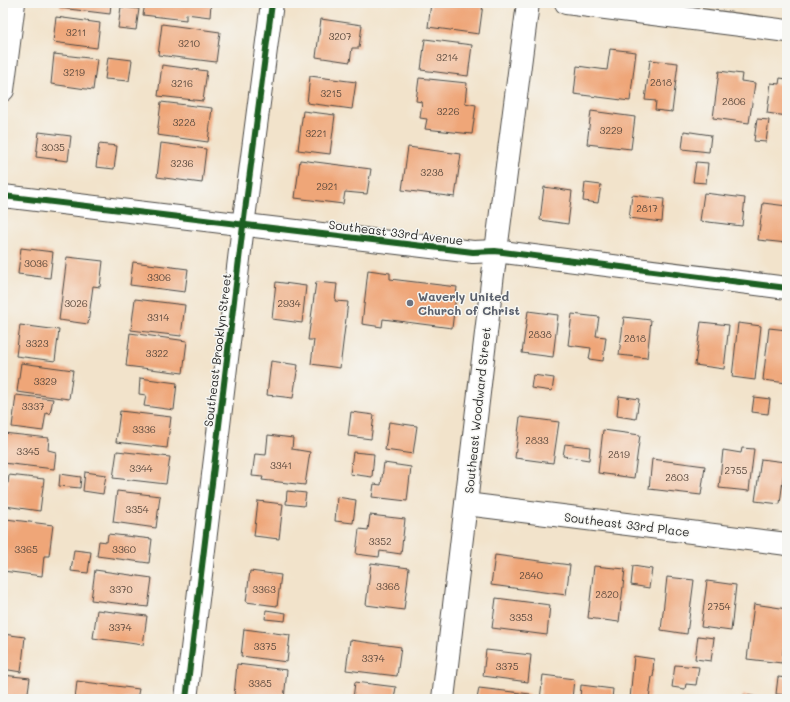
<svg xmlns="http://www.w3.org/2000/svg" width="790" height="702" viewBox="0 0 790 702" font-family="Mali,sans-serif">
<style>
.building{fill:#efa678}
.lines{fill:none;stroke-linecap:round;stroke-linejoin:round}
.minor-casing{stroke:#494743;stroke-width:24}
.minor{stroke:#fff;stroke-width:22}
.cycleway-casing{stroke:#f6f6f2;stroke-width:8}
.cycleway{stroke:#1b5e20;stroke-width:6}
.worship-dot{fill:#6b7280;stroke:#f6f6f2;stroke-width:1.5}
.labels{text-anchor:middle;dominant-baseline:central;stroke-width:3;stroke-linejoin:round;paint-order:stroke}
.number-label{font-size:10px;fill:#5c4a3e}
.street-label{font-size:12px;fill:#2b2b2b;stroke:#f6f6f2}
.worship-label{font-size:12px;font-weight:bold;fill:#5b616d;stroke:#f6f6f2;text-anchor:start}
</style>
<rect width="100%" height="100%" fill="#f6f6f2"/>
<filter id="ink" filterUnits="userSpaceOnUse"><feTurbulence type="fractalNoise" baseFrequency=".025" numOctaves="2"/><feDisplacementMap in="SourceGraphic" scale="8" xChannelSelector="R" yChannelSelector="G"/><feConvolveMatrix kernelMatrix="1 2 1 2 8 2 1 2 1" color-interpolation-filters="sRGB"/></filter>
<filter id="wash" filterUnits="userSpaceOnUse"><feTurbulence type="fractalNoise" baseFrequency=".012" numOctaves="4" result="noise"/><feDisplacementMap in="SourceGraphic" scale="16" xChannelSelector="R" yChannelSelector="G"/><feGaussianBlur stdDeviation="0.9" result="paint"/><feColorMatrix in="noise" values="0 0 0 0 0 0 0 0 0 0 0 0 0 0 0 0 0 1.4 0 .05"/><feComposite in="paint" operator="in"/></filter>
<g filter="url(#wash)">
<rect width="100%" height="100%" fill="#f2e3cb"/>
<g id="blocks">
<g class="building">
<path d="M61 3H111L110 14 60 8Z"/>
<path d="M145 3H211L210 17 186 14V20L143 15Z"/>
<path d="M431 3 483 4 479 34 428 27Z"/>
<path d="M121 7 139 9 136 30 118 28Z"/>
<path d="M56 17 100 23 97 48 53 42Z"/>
<path d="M321 19 362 25 359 48H352L350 62 316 57Z"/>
<path d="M162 24 220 32 216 62 158 55Z"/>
<path d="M425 39 472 45 468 76 421 70Z"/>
<path d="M610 49 636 52 630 101 574 94 577 66 607 70Z"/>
<path d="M54 54 97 59 93 90 51 84Z"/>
<path d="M108 57 132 60 129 81 105 79Z"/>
<path d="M650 60 678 63 672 112 655 110 656 101 645 100Z"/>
<path d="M162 65 207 71 203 101 158 96Z"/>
<path d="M719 71 742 74 741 81 755 83 749 123 713 118Z"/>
<path d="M310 76 356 82 352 109 307 103Z"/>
<path d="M419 78 467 83 465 103 476 105 472 134 425 129 427 119 420 118 422 102 416 101Z"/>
<path d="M780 78 787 79V116L767 113 771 83 779 84Z"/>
<path d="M161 102 212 108 208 142 157 135Z"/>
<path d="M303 111 335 115 330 154 298 150Z"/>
<path d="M591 111 635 117 631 149 587 144Z"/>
<path d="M757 119 769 120 766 142 754 141Z"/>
<path d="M684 131 711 135 709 152 682 149Z"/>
<path d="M39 132 71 136 68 161 36 157Z"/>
<path d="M161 143 206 149 202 183 157 177Z"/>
<path d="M99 144 117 146 114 169 96 167Z"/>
<path d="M408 147 461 154 455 197 402 190Z"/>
<path d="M300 160 371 169 367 194 345 192 343 204 295 198Z"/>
<path d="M696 162 708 163 706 183 693 182Z"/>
<path d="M585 183 601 185 598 203 583 201Z"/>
<path d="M544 187 572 191 568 224 540 220Z"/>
<path d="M704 193 745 198 742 226 700 221Z"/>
<path d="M632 195 664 199 662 222 629 218Z"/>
<path d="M763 203 787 206V243L758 240Z"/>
<path d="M21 248 53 252 50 278 18 274Z"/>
<path d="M67 257 103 261 100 287 93 286 88 324 59 320Z"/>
<path d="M133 262 188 269 185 292 130 285Z"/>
<path d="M368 270 390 273V279L457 287 452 328 383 319 382 327 362 324Z"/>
<path d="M276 282 306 286 302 323 272 319Z"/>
<path d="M316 282 337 284 335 301 348 302 340 368 311 364 314 340H308Z"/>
<path d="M135 299 185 305 181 336 131 330Z"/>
<path d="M528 311 558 315 553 357 522 353Z"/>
<path d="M572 314 599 317 596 336 606 337 603 361 589 359 591 348 568 345Z"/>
<path d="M624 317 651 320 647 358 619 355Z"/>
<path d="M701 322 729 325 724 369 695 365Z"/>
<path d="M738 323 761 326 755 380 732 377Z"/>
<path d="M20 325 59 330 55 361 16 356Z"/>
<path d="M769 328 787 330V383L763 380Z"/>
<path d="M130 333 187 341 183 373 126 366Z"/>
<path d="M271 361 298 365 293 398 267 395Z"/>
<path d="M21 363 73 370 69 399 17 392Z"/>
<path d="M533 375 554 378 552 391 531 388Z"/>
<path d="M140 378 177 383 174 410 144 406 146 395 139 394Z"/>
<path d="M16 395 53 399 50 414 46 413 43 431 12 427Z"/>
<path d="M619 396 639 399 636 419 617 416Z"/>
<path d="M754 397 770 399 768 414 752 412Z"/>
<path d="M120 411 171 417 167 448 116 442Z"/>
<path d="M351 412 374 415 371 439 348 436Z"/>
<path d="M520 417 559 422 553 463 515 458Z"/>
<path d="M389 422 417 426 413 454 385 450Z"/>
<path d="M603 430 640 435 634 478 598 473Z"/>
<path d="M3 433 49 438 48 450 56 452 54 469 3 463Z"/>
<path d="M268 435 293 438 292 449 310 452 305 485 262 480 263 477 252 476 255 454 266 455Z"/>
<path d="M565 444 590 447 589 460 563 456Z"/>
<path d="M742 448 754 449 749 491 719 488 723 450 741 453Z"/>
<path d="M117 451 170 457 166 484 113 478Z"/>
<path d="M353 452 374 454 372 477 350 474Z"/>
<path d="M652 459 705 466 701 495 649 489Z"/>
<path d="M761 459 785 462 780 504 755 501Z"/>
<path d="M384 463 411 467 407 501 372 497 374 484 381 485Z"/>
<path d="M85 472 106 475 103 494 83 491Z"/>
<path d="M60 474 81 477 80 488 59 486Z"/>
<path d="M9 475 44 479 40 511 5 506 6 499 3 498V483H8Z"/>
<path d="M117 491 160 496 156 528 113 522Z"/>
<path d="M287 491 306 493 304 506 286 504Z"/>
<path d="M337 497 356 500 353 523 335 521Z"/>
<path d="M258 501 283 504 279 539 254 536Z"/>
<path d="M370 515 405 519 401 554 380 551 379 557 356 554 359 529 368 530Z"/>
<path d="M6 519 53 525 49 556H44L42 576 3 571V542Z"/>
<path d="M108 534 152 539 149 563 97 556 99 541 107 542Z"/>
<path d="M74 550 91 552 88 573 71 571Z"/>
<path d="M495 555 570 565 566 595 491 585Z"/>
<path d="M371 563 409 568 404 610 366 605Z"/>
<path d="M594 566 625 569 619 622 588 618Z"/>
<path d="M633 566 652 569 649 588 631 585Z"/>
<path d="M95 570 152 578 148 607 91 600Z"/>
<path d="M250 571 281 575 277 606 246 602Z"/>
<path d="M667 577 694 580 687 634 661 630Z"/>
<path d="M707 581 736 585 731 631 701 627Z"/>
<path d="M496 598 550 605 547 635 492 628Z"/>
<path d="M754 604 787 609 782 663 747 659Z"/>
<path d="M97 610 147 616 143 645 93 638Z"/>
<path d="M266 610 286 613 285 621 265 619Z"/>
<path d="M244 629 290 635 287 662 241 656Z"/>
<path d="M3 634 25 637 21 672 3 669Z"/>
<path d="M698 636 714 638 711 661 695 659Z"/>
<path d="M350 640 401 647 397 676 346 670Z"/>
<path d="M486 650 531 655 528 682 483 676Z"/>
<path d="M634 656 654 659 653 670H654L653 677H652L649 699H630Z"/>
<path d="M237 664 287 670 284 699H260L234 696Z"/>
<path d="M675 665 699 667 696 685 686 684 685 689 672 687Z"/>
<path d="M3 675 30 678 27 699H3Z"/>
<path d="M543 675 574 679 572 699H540Z"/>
<path d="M778 677 787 678V695L776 694Z"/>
<path d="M77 681 139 689 137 699H75Z"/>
<path d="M355 682 396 687 394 699H353Z"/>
<path d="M581 685 613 689 612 699H580Z"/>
<path d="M479 688 530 694 529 699H477Z"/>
<path d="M743 695 768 698V699H743Z"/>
</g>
</g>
</g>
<g filter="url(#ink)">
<use href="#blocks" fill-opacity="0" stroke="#494743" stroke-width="1"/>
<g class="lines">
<defs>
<g id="minor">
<path d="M566 3 787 31"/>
<path d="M3 90 14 3"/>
<path d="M3 196 473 252 495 251 787 288"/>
<path d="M466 504 787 544"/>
<path d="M186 699 243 226 272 3"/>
<path d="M443 699 492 282 528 3"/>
</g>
</defs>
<use href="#minor" class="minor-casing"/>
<use href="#minor" class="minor"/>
<defs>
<g id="cycleway">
<path d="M3 196 473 252 495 251 787 288"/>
<path d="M186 699 243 226 272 3"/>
</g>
</defs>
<use href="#cycleway" class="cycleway-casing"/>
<use href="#cycleway" class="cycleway"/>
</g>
</g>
<circle class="worship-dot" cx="410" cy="303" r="4"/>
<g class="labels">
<g class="number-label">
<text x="76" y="32">3211</text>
<text x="340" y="36">3207</text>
<text x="189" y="43">3210</text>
<text x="447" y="57">3214</text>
<text x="74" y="72">3219</text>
<text x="661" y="82">2818</text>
<text x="182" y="83">3216</text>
<text x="331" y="93">3215</text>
<text x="734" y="101">2806</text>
<text x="448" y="111">3226</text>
<text x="184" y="122">3228</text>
<text x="611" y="130">3229</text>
<text x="316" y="133">3221</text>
<text x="53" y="147">3035</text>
<text x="182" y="163">3236</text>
<text x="432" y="172">3238</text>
<text x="327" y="186">2921</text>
<text x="647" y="208">2817</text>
<text x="36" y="263">3036</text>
<text x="159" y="277">3306</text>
<text x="76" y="303">3026</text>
<text x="289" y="303">2934</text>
<text x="158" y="317">3314</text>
<text x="540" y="334">2838</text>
<text x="635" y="338">2818</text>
<text x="37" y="343">3323</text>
<text x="157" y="353">3322</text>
<text x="45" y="381">3329</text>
<text x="33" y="406">3337</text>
<text x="144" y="429">3336</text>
<text x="537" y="440">2833</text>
<text x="28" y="451">3345</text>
<text x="619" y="454">2819</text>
<text x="281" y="465">3341</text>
<text x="141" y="468">3344</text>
<text x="736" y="470">2755</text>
<text x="677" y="477">2803</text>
<text x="137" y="509">3354</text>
<text x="380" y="541">3352</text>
<text x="26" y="549">3365</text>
<text x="124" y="549">3360</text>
<text x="531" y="575">2840</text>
<text x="388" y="586">3368</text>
<text x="121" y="589">3370</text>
<text x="264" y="589">3363</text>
<text x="607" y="594">2820</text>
<text x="719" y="606">2754</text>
<text x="521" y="617">3353</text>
<text x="120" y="627">3374</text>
<text x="265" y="646">3375</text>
<text x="373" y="658">3374</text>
<text x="507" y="666">3375</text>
<text x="260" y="683">3385</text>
</g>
<g class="street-label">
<text transform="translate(396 232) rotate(7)">Southeast 33rd Avenue</text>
<text transform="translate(217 350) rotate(-83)">Southeast Brooklyn Street</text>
<text transform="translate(477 410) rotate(-84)">Southeast Woodward Street</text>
<text transform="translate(627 524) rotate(7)">Southeast 33rd Place</text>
</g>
<g class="worship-label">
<text x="418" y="296">Waverly United<tspan x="418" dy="14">Church of Christ</tspan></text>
</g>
</g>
<rect width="790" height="702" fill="none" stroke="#f6f6f2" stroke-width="16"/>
</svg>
